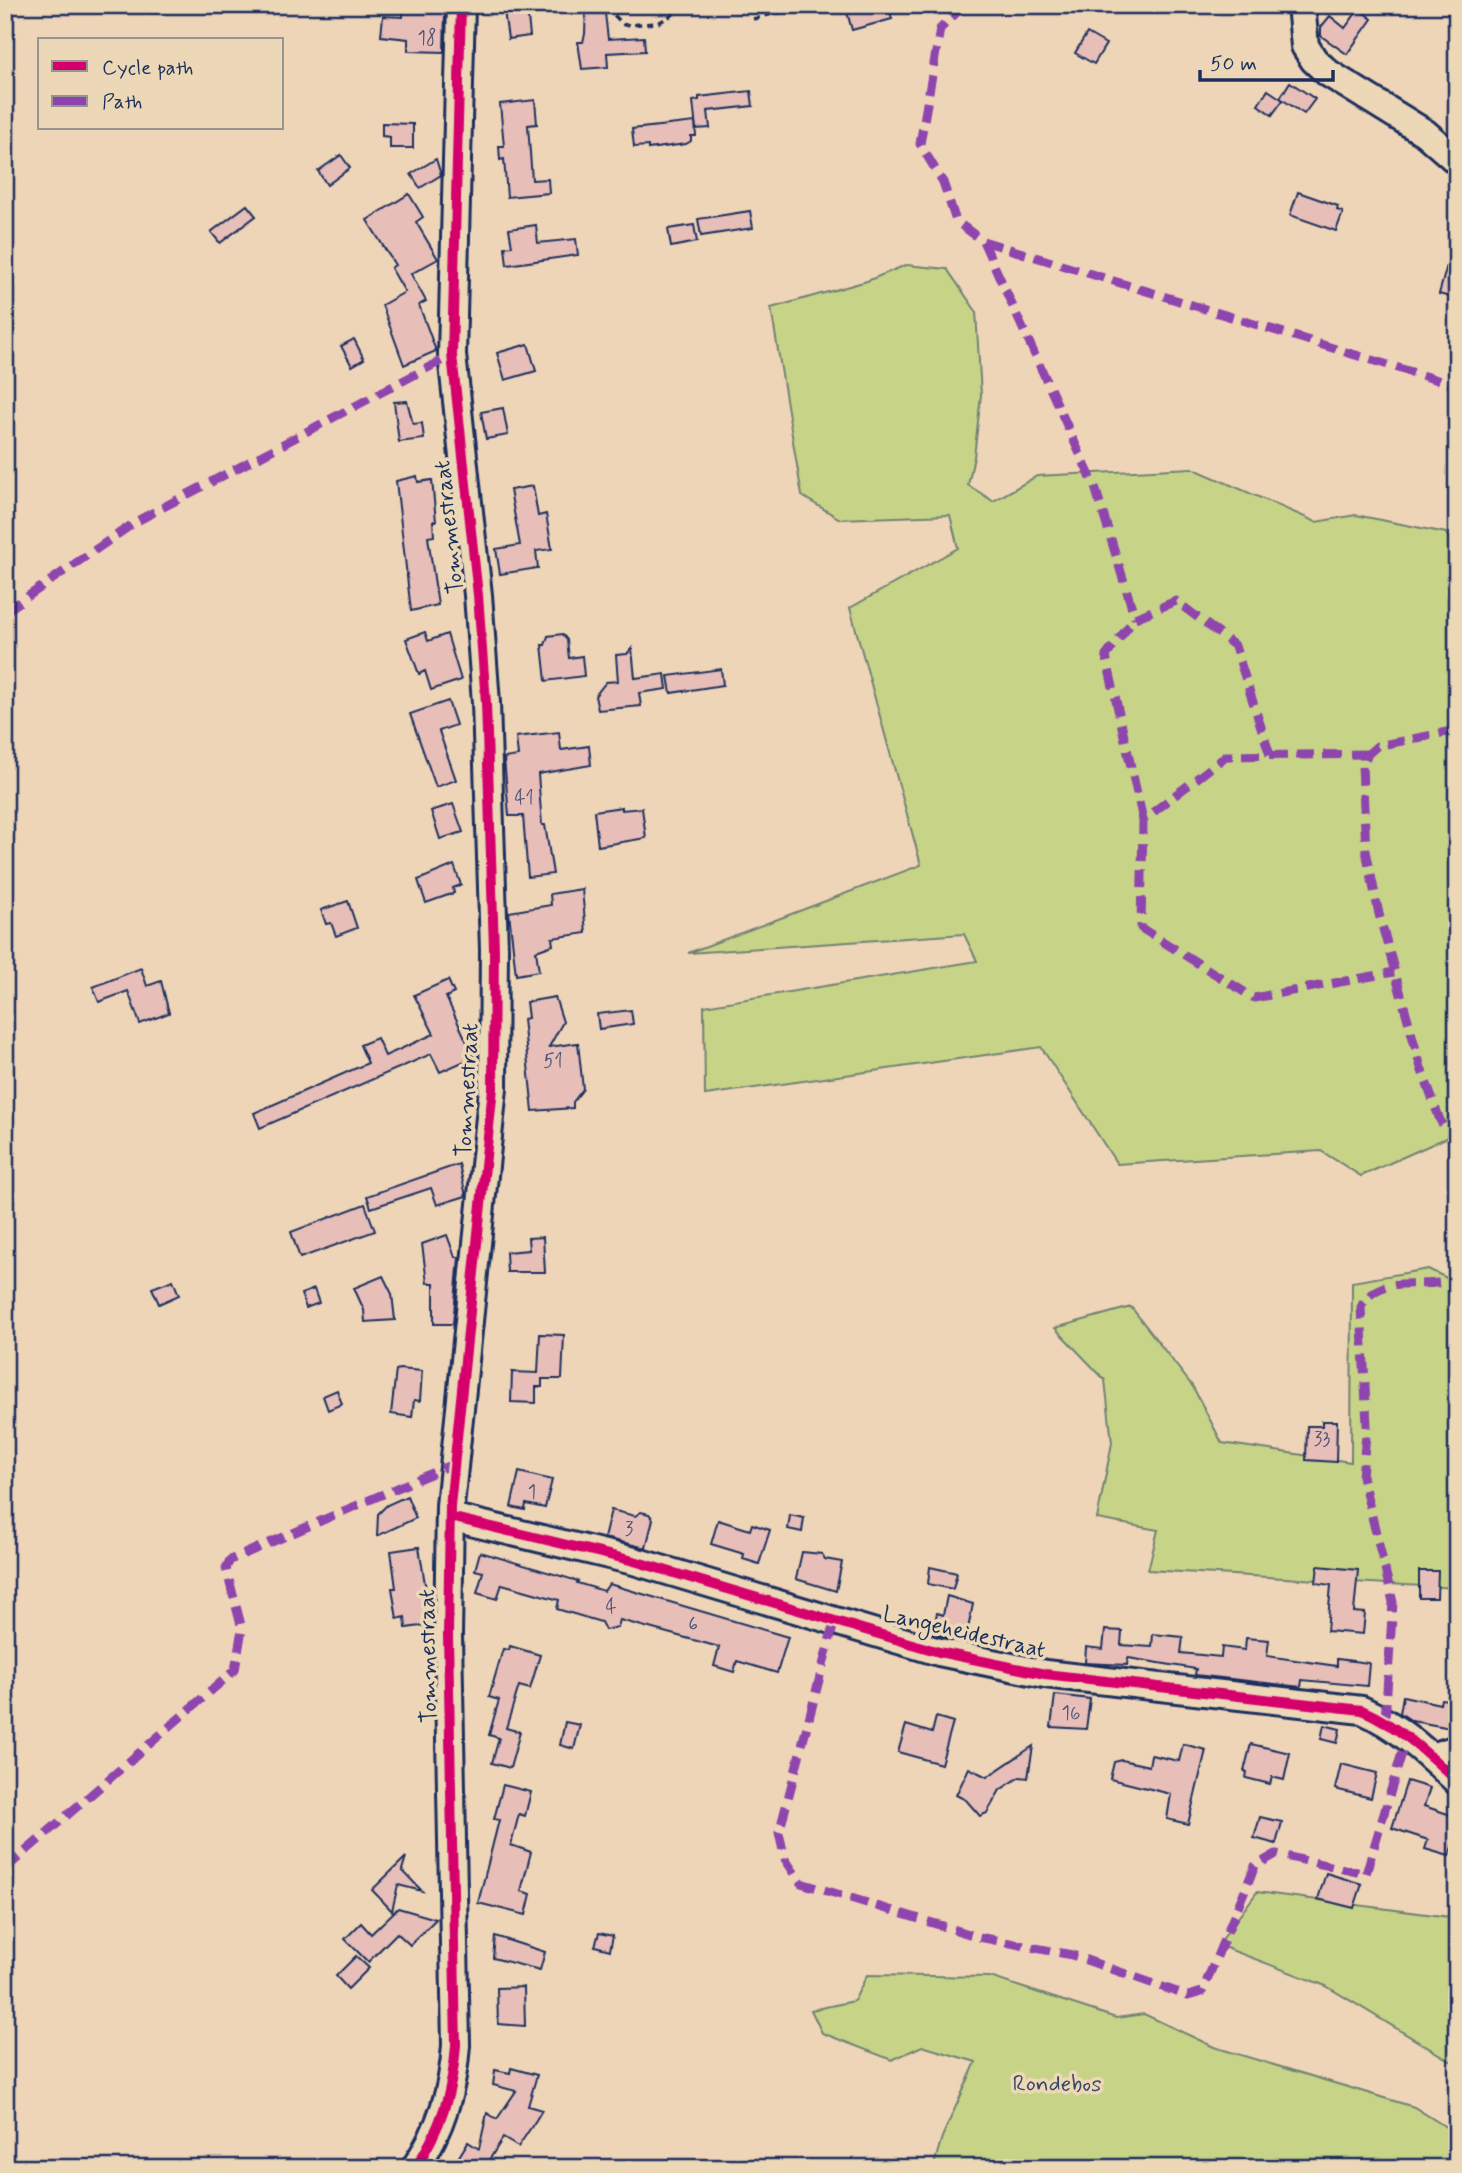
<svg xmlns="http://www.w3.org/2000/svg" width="1462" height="2173" viewBox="0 0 1462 2173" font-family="Mynerve,sans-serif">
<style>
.green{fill:#c7d488;stroke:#718273;stroke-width:2}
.building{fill:#e7beb8;stroke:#1b2f5e;stroke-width:2}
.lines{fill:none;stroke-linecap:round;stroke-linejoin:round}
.minor-casing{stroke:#1b2f5e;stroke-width:32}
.path{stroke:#1b2f5e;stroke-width:3.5;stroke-dasharray:7 5;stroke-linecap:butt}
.minor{stroke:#ecd8b6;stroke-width:26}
.quiet{stroke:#8e44ad;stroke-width:9;stroke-dasharray:18 9;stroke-linecap:butt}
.cycleway-casing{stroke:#ecd8b6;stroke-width:15}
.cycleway{stroke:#d6006c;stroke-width:10}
.labels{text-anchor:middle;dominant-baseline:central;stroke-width:7;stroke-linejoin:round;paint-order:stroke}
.number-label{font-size:19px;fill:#4e5374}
.street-label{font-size:23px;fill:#1b2f5e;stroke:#ecd8b6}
.park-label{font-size:23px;fill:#354864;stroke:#ecd8b6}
</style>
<rect width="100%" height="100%" fill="#efd5b8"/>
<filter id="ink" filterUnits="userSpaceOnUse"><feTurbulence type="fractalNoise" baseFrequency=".0143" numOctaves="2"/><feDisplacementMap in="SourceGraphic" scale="14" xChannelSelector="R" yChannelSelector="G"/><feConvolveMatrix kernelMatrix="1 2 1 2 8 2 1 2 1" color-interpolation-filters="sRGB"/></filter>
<g filter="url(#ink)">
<g class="green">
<path d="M906 265 947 269 976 311 981 395 974 457 968 485 993 501 1037 476 1192 468 1316 522 1356 515 1446 533 1457 554V1133L1361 1176 1321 1151 1117 1164 1041 1047 705 1095 704 1006 977 961 964 934 688 953 921 865 850 608 958 548 950 515 840 519 802 496 771 308 867 281Z"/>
<path d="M1428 1269 1457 1283V1588L1148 1570 1158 1530 1097 1519 1112 1443 1105 1380 1055 1328 1131 1307 1193 1387 1222 1443 1351 1462 1352 1282Z"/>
<path d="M1257 1892 1457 1918V2065L1326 1986 1218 1945Z"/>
<path d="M867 1975 990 1977 1116 2018 1144 2014 1214 2047 1414 2107 1457 2134V2168H933L942 2137 976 2062 922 2046 892 2060 822 2033 811 2010 854 2001Z"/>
</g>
<g class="building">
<path d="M586 5H604L608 39 644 37 645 51 607 53 608 67 582 69 578 42H583L585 34Z"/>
<path d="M845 5H888L892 19 852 30Z"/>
<path d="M527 8 530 36 508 39 504 11Z"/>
<path d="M1359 9 1372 19 1347 54 1321 36V27L1330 16 1345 28Z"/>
<path d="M403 11 445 12 444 52 408 51V39L381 36 383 16 403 17Z"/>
<path d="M1087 33 1106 44 1094 64 1075 53Z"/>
<path d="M1290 82 1315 99 1304 114 1280 98Z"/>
<path d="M1268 90 1283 100 1272 115 1258 105Z"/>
<path d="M751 91 753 106 708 111 710 128 696 129 693 101 699 100V97Z"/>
<path d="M535 100 537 124 528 125 532 180 548 179 549 193 507 197 504 159 500 160 499 146H504L500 104Z"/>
<path d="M695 122 696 136H691V141L686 144 648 149V146L634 147 632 129Z"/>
<path d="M382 123 413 124V148H390V137L382 136Z"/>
<path d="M341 155 350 168 327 185 318 171Z"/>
<path d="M436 159 441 175 420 188 411 174Z"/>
<path d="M1298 192 1338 206 1337 210 1343 212 1336 231 1290 215Z"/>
<path d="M409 194 423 217 416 222 438 259 411 274 426 301 419 305 436 351 404 365 382 305 405 292 391 268 395 265 367 220Z"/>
<path d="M247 205 256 216 220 243 211 232Z"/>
<path d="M750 211 753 228 701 236 698 219Z"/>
<path d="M536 225 538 243 576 239 578 255 507 265 505 247 512 246 509 229Z"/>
<path d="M694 225 697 242 671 247 668 229Z"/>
<path d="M1453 244H1457V299L1439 294Z"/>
<path d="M354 339 364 359 352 366 341 346Z"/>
<path d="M528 344 536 371 505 380 497 353Z"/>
<path d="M407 401 413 424 422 423 424 439 399 442 394 402Z"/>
<path d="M503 408 508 435 486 439 481 412Z"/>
<path d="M417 476 418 482 432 480 436 521H433L434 536 428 537 438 605 411 611 396 481Z"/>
<path d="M533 486 538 516 546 514 552 549 536 551 538 568 500 574 496 549 520 545 510 490Z"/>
<path d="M425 632 428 641 447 634 461 680 431 690 425 671 419 674 406 639Z"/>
<path d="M562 634 567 640 569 658 582 656 584 676 546 681 542 645H545L548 636Z"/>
<path d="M632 648 635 678 665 674 667 689 639 693 641 706 598 710 595 696 606 682 618 681 616 655 627 654Z"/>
<path d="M721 669 723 685 671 693 668 676Z"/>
<path d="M448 701 456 725 439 731 456 780 436 787 410 714Z"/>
<path d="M559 732 561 750 589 746 591 765 538 774 542 825H545L553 874 528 877 523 816H509L504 758 518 756 516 737Z"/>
<path d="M453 804 463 832 440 839 431 811Z"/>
<path d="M622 807V810L642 808 646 838 598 846 594 811Z"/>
<path d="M454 865 461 885 453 888 454 893 426 903 418 880Z"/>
<path d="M582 889 586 933 552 938 553 945 536 951 539 971 516 975 509 912 551 905 550 894Z"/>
<path d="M348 901 357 928 336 936 331 923 326 924 321 910Z"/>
<path d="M141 968 147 986 161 981 169 1013 140 1024 128 991 99 1002 93 987Z"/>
<path d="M448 980 454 993 446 997 474 1057 440 1072 431 1054 260 1128 254 1113 368 1063 360 1045 377 1038 385 1056 434 1034 414 995Z"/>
<path d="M555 997 563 1022 549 1047 578 1043 583 1089 573 1102V1108L533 1111 523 1019 528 1018 526 1002Z"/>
<path d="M631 1010 633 1024 599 1029 597 1014Z"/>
<path d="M459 1164 466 1196 437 1205 431 1188 371 1208 367 1196Z"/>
<path d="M365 1204 375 1231 300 1258 291 1232Z"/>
<path d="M447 1235 455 1257H459L453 1324H434V1283H427L422 1244Z"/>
<path d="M543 1237 545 1272H507L506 1252 529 1250 528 1238Z"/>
<path d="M383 1276 392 1294 395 1320 365 1322 364 1310 354 1288Z"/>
<path d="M173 1280 179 1295 159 1304 152 1288Z"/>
<path d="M314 1289 319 1303 306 1308 301 1294Z"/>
<path d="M540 1334 564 1335 562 1379H542V1387H536V1403L511 1402 512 1372 538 1373Z"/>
<path d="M399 1369 422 1371 420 1401 414 1400 412 1417 391 1414 396 1370Z"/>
<path d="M337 1390 342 1404 328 1410 323 1396Z"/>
<path d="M1322 1421H1337L1336 1462 1306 1460 1307 1426H1322Z"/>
<path d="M519 1472 552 1480 545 1508 526 1504 525 1510 511 1507Z"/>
<path d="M407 1496 416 1518 377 1536 378 1514 387 1505Z"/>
<path d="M611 1510 635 1516 641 1512 649 1514 653 1519 646 1548 604 1538Z"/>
<path d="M790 1515 804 1518 802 1532 788 1529Z"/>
<path d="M718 1520 750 1530 752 1524 770 1530 759 1564 743 1559 744 1554 711 1544Z"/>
<path d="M419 1547 426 1590H431L433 1613 426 1614 428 1625 406 1628 405 1617 397 1619 392 1588H396L391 1551Z"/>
<path d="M480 1552 578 1581 577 1583 604 1591 609 1584 788 1637 777 1673 737 1661 734 1672 714 1666 719 1647 620 1620 618 1627 605 1630 601 1622 557 1609 559 1600 502 1584 497 1599 477 1593 483 1572 475 1570Z"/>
<path d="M802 1552 822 1554 825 1559 842 1562 836 1591 796 1579Z"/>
<path d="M1318 1566 1358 1570 1354 1612 1365 1613 1363 1634 1327 1631 1331 1585 1316 1583Z"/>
<path d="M930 1567 957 1573 953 1589 928 1584Z"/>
<path d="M1419 1571H1438L1437 1598H1419Z"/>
<path d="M947 1596 973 1604 966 1639 958 1636 957 1640 932 1633 937 1613 943 1615Z"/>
<path d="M1105 1630 1122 1631 1121 1645 1152 1647 1153 1634 1183 1637 1181 1653 1221 1657 1222 1647 1245 1650 1246 1638 1269 1640 1267 1656 1337 1666V1659L1369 1663 1367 1686 1302 1680 1301 1687 1195 1675 1196 1669 1128 1658 1127 1665 1085 1663 1086 1647 1103 1649Z"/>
<path d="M510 1646 540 1655 530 1689 519 1686 506 1728 520 1732 510 1768 492 1763 499 1738 489 1735 499 1700 489 1697 503 1649 509 1650Z"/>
<path d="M1055 1695 1090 1699 1086 1729 1051 1727Z"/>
<path d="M1403 1696 1440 1704 1441 1699 1457 1701V1729L1412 1721 1400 1713Z"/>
<path d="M936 1717 953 1722 941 1764 898 1752 906 1725 932 1733Z"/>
<path d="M565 1722 580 1725 574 1749 560 1745Z"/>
<path d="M1324 1725 1340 1729 1337 1743 1321 1739Z"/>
<path d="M1183 1744 1206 1750 1188 1824 1167 1819 1171 1794 1110 1779 1114 1762 1122 1760 1149 1766 1151 1755 1179 1761Z"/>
<path d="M1251 1744 1290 1753 1284 1780 1272 1777 1270 1784 1246 1778 1247 1772 1244 1771Z"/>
<path d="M1033 1746 1028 1778 1020 1777 1000 1790 987 1813 980 1816 966 1800 956 1795 969 1768 987 1777Z"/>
<path d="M1341 1764 1377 1773 1371 1798 1335 1789Z"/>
<path d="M1407 1781 1430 1788 1424 1806 1457 1817V1831L1449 1856 1425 1849 1428 1840 1392 1828Z"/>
<path d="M503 1785 531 1792 525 1816 519 1814 511 1845 531 1852 521 1891 531 1894 526 1915 478 1903 499 1820 494 1819Z"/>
<path d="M1260 1817 1282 1822 1276 1844 1254 1838Z"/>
<path d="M406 1857 402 1870 422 1891 398 1885 392 1911 372 1890Z"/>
<path d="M1326 1873 1362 1884 1354 1908 1318 1899Z"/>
<path d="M398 1908 436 1919 410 1945 397 1933 368 1962 345 1939 361 1923 371 1934Z"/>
<path d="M599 1933 613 1936 610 1950 595 1946Z"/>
<path d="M495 1936 545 1952 540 1970 493 1958Z"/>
<path d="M356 1956 369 1968 348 1989 336 1976Z"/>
<path d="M524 1987 525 2026 498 2024 497 1988Z"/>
<path d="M511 2068 537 2075 528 2106 542 2110 536 2120 518 2147 503 2138 484 2168H452L468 2142 479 2149 487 2113 497 2119 516 2091 493 2085 495 2070 510 2073Z"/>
</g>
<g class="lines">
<defs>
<g id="minor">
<path d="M1301 5 1305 46 1314 60 1328 73 1425 133 1457 161"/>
<path d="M450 1517 634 1561 939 1652 1045 1674 1362 1710C1400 1727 1427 1753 1457 1781"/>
<path d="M1431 1757 1457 1749"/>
<path d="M415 2168C441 2129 453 2090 456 2045L448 1636 450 1506 493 1088 494 949 486 703 478 595 452 355 461 5"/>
</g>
</defs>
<use href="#minor" class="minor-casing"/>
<g class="path">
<path d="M610 5V11L624 25 658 23 686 7 699 5"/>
<path d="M946 5 947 9"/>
<path d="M753 19 809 5"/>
</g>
<use href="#minor" class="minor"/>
<g class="quiet">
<path d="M419 5 460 9"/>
<path d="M964 5 940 29 920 144 943 182 956 221 983 241 1095 487 1135 618"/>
<path d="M983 241 1457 386"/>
<path d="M5 612 137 521 452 355"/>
<path d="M1457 730 1377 746 1368 754 1362 765 1366 851 1379 914 1421 1068 1440 1120 1446 1130 1457 1137"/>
<path d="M1368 754 1226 756 1143 820 1141 928 1254 998 1394 972"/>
<path d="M1143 820 1106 656 1135 618 1176 601 1235 646 1270 755"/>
<path d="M834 1623 779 1833 785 1859 801 1883 979 1937 1072 1955 1188 1996 1202 1992 1255 1866 1276 1854 1366 1874 1407 1736"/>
<path d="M1385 1720 1393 1602 1362 1476 1367 1425 1361 1307C1381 1269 1426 1293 1457 1278"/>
<path d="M5 1869 235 1670 242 1629 226 1568 230 1560 453 1464"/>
</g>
<defs>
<g id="cycleway">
<path d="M450 1517 634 1561 939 1652 1045 1674 1362 1710C1400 1727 1427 1753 1457 1781"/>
<path d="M415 2168C441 2129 453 2090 456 2045L448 1636 450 1506 493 1088 494 949 486 703 478 595 452 355 461 5"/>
</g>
</defs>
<use href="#cycleway" class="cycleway-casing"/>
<use href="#cycleway" class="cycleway"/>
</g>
</g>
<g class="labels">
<g class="number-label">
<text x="427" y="38">18</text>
<text x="524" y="798">41</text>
<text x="553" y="1061">51</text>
<text x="1322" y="1439">33</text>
<text x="532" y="1492">1</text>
<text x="629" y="1529">3</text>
<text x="611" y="1607">4</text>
<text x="693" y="1624">6</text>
<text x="1071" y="1713">16</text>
</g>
<g class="street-label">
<text transform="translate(450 527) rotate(-96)">Tommestraat</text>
<text transform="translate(468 1090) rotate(-87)">Tommestraat</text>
<text transform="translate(964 1633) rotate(13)">Langeheidestraat</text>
<text transform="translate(429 1656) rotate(-91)">Tommestraat</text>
</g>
<g class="park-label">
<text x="1057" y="2085">Rondebos</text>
</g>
</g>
<rect width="1462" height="2173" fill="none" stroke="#ecd8b6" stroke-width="28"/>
<rect x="14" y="14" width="1434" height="2145" fill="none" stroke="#1b2f5e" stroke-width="2.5" filter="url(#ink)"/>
<rect x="38" y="38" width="245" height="91" fill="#ecd8b6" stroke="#989493" stroke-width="2"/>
<rect x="52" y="61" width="35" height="10" fill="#d6006c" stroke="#989493" stroke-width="2"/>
<text x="102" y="74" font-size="21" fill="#1b2f5e">Cycle path</text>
<rect x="52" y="96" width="35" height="10" fill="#8e44ad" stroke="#989493" stroke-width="2"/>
<text x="102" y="108" font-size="21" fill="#1b2f5e">Path</text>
<path d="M1200 70v10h133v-10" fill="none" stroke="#1b2f5e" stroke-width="3.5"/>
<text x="1210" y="70" font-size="21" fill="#1b2f5e" stroke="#ecd8b6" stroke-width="5" paint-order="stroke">50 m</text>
</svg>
